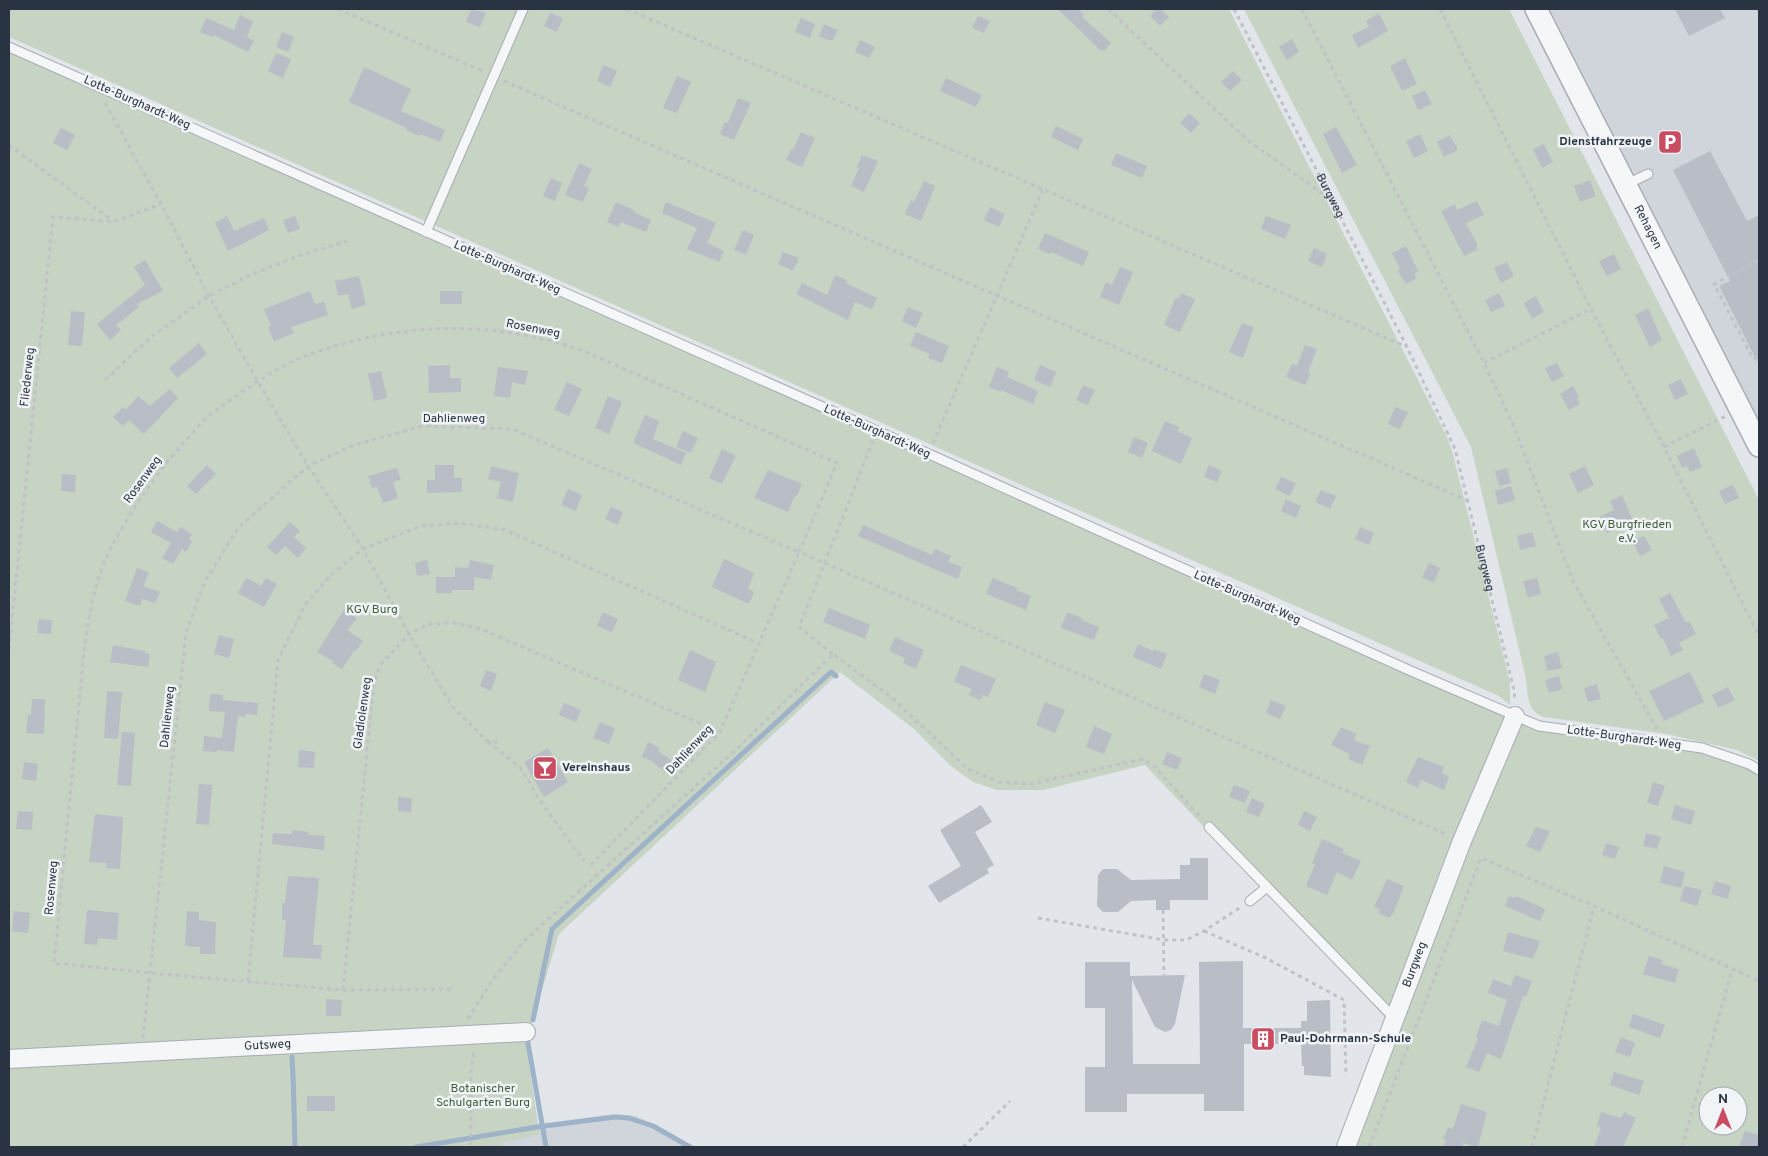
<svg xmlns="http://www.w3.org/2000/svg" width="1768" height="1156" viewBox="0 0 1768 1156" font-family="Overpass,sans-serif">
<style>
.built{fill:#d0d4db}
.green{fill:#c7d3c3;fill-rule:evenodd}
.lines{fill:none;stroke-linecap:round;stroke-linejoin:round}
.stream{stroke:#9eb3c8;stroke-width:5}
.building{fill:#b9bec6}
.service-casing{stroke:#a7acb4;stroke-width:11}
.minor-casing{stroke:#a7acb4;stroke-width:20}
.tertiary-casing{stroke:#a7acb4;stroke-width:24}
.path{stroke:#bfc3c8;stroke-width:3;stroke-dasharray:4 4;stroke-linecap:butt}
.service{stroke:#f4f6f8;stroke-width:9}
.minor{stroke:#f4f6f8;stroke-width:18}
.tertiary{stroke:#f4f6f8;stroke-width:21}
.labels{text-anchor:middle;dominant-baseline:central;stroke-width:5;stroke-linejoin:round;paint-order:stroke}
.street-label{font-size:12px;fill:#2a3341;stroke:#f1f4f7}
.poi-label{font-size:12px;font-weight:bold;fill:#2a3341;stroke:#f1f4f7;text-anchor:start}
.park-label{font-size:12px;fill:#405c38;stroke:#f1f4f7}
</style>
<rect width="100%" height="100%" fill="#e2e5ea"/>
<g class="built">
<path d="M1550 9H1759V420L1757 416Z"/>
<path d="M526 1042 538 1124 614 1114 636 1116 656 1125 694 1147H379Z"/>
</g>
<g class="green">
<path d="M9 9H1229L1447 437 1452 451 1510 682V705L1499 696 9 37Z"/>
<path d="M1244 9H1509L1759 500V761L1737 750 1666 734 1544 717C1527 712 1528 695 1526 679L1471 447Z"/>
<path d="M9 51 170 124 1539 726 1702 748 1759 770V1147H1338L1385 1021 1384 1016 1145 765 1043 790H997L973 782 951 766 914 729 840 672 559 934 526 1042 539 1135 503 1142V1147H9ZM1708 1096H1738V1126H1708Z"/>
</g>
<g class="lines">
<g class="stream">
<path d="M533 1020 552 929 831 672 836 676"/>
<path d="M528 1043 546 1147"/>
<path d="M292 1057C294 1087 294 1117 295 1147"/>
<path d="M416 1147 537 1127 615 1117 629 1118 653 1126 690 1147"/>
</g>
</g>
<g class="building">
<path d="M471 9 486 13 480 27 466 22Z"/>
<path d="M1058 9H1078L1084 15 1082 17 1111 43 1105 50H1100Z"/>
<path d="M1156 9H1160L1169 17 1160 26 1150 16Z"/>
<path d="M1675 9H1720L1725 18 1689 36Z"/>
<path d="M550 13 563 18 557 32 544 26Z"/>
<path d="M1379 13 1388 31 1358 48 1352 35 1369 27 1366 21Z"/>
<path d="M240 15 253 21 247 37 254 41 248 52 214 35 213 37 200 32 206 18 234 30Z"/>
<path d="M978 16 990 21 984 33 972 28Z"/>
<path d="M801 18 815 24 810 38 795 32Z"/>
<path d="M824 24 838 30 833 40H828L819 36Z"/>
<path d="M282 32 294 37 288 52 276 47Z"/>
<path d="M1292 39 1299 52 1287 60 1279 47Z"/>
<path d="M860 40 875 47 869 58 855 52Z"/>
<path d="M276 53 291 59 283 78 268 71Z"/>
<path d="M1405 58 1417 84 1402 91 1390 66Z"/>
<path d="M603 65 617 71 610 87 597 81Z"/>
<path d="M364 67 411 89 401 111 445 130 440 142 420 134 419 136 406 130 407 128 349 102Z"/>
<path d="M1233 71 1242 80 1230 91 1221 82Z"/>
<path d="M677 76 691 82 677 113 663 108Z"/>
<path d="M946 78 982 95 976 107 940 91Z"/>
<path d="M1425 90 1432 104 1418 110 1412 96Z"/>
<path d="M738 98 751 103 734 140 720 134 725 122 728 123Z"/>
<path d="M1189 113 1200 123 1191 133 1180 123Z"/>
<path d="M1056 126 1083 139 1078 150 1051 137Z"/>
<path d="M1336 127 1357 165 1342 173 1323 134Z"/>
<path d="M61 128 75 135 67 150 53 143Z"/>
<path d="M801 132 815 138 802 167 786 160 791 149 793 150Z"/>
<path d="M1420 134 1428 151 1414 158 1406 141Z"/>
<path d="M1450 135 1458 150 1444 157 1437 142Z"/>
<path d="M1544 144 1553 162 1542 168 1533 149Z"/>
<path d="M1710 151 1747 221 1759 215V365L1719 286 1730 281 1673 170Z"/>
<path d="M1116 153 1147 166 1142 178 1111 165Z"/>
<path d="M862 155 878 161 864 192 851 186 859 168 857 167Z"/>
<path d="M579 163 592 169 584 186 589 188 583 202 565 195Z"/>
<path d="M551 178 562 183 555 201 543 196Z"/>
<path d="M1590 180 1596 196 1580 202 1574 186Z"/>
<path d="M924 181 935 186 921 221 905 214 911 200 914 202Z"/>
<path d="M1477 201 1484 215 1466 223 1477 244V250L1464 256 1441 211 1455 204 1457 210Z"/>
<path d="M616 202 634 210 633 212 651 220 646 232 621 222 618 227 607 222Z"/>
<path d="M666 202 716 223 707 243 724 251 719 262 687 249 697 228 662 213Z"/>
<path d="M990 207 1005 214 999 227 984 220Z"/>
<path d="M227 216 234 231 264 218 269 230 228 251 215 223Z"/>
<path d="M295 216 300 229 288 233 283 220Z"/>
<path d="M1266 216 1291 225 1285 239 1261 229Z"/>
<path d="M743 230 754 235 746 255 734 250Z"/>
<path d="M1045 233 1089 252 1083 266 1051 252 1050 254 1038 249Z"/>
<path d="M1406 246 1418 271 1414 274 1417 278 1406 284 1398 271 1400 269 1392 253Z"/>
<path d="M1314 248 1327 254 1322 267 1308 261Z"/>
<path d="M783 252 799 258 793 271 778 264Z"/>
<path d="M1614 254 1621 269 1607 276 1599 261Z"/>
<path d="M145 260 163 291 137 304 139 307 116 325 121 330 110 340 97 324 145 285 134 267Z"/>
<path d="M1507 262 1514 276 1501 283 1494 268Z"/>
<path d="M1120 267 1133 272 1119 305 1100 297 1106 282 1112 285Z"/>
<path d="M835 275 847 280 846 283 877 298 872 309 855 302 848 320 796 294 802 283 827 295Z"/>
<path d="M359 276 366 305 352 309 348 294 338 296 335 281Z"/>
<path d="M310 291 315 304 324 302 328 315 291 327 294 333 274 341 268 327 271 325 264 309Z"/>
<rect x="440" y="291" width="22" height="13"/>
<path d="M1181 293 1195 299 1180 332 1164 325 1176 297 1179 299Z"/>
<path d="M1499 293 1505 306 1491 312 1485 300Z"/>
<path d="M1536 296 1544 312 1532 319 1524 303Z"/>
<path d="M908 307 923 313 916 328 902 321Z"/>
<path d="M1648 308 1662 340 1650 347 1635 315Z"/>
<path d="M71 311 85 312 82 346 68 345Z"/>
<path d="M1242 323 1254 327 1243 358 1229 352Z"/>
<path d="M916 332 949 346 942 363 928 358 930 354 910 346Z"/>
<path d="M199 343 207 354 177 378 169 368Z"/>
<path d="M1305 345 1317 349 1308 372 1311 373 1305 385 1286 377 1292 364 1297 366Z"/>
<path d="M1557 363 1564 376 1552 382 1545 368Z"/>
<path d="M450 365V378H461V392L429 393 428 366Z"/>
<path d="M1040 365 1056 372 1050 387 1034 380Z"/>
<path d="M498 367 528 371 525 385 512 382 510 398 494 396Z"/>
<path d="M997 367 1009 372 1007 377 1038 391 1033 404 1001 390V392L989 387Z"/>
<path d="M381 371 387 398 374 401 368 374Z"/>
<path d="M1681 379 1688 394 1675 400 1668 385Z"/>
<path d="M567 382 582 389 569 416 554 410Z"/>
<path d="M1083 385 1095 390 1088 405 1076 400Z"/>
<path d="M1573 386 1579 397 1577 398 1580 404 1569 410 1560 394Z"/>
<path d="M170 389 178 398 144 434 129 420 123 426 113 417 123 407 126 410 138 396 150 406Z"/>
<path d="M608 396 622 402 609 434 595 428Z"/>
<path d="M1395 407 1408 412 1400 429 1388 424Z"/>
<path d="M645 415 659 421 653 439 686 453 681 465 633 443Z"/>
<path d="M1165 421 1179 427 1177 431 1192 438 1181 464 1152 451Z"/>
<path d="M683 431 698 438 691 453 676 447Z"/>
<path d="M1134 437 1148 443 1142 458 1128 452Z"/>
<path d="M1694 448 1702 467 1690 472 1687 466 1682 468 1677 456Z"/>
<path d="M722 449 736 456 722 484 709 478Z"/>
<path d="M207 465 216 474 196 494 187 486Z"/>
<path d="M435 465H454V478H462V492L427 493V480H435Z"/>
<path d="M1209 465 1222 471 1217 482 1204 477Z"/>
<path d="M491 466 519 473 513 502 497 498 501 482 488 479Z"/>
<path d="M1585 466 1594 485 1578 493 1569 474Z"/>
<path d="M397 468 401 480 393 482 398 498 383 503 377 487 372 488 368 476Z"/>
<path d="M1507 468 1511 483 1499 486 1495 471Z"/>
<path d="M768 470 802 484 797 496 795 495 788 512 754 498Z"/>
<path d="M62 474 76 475 75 492 61 491Z"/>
<path d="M1281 477 1296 483 1290 496 1275 489Z"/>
<path d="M1733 485 1739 498 1725 504 1719 491Z"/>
<path d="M1511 486 1515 500 1498 505 1495 491Z"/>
<path d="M568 489 582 495 576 511 561 505Z"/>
<path d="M1321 490 1336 496 1330 509 1315 502Z"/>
<path d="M1622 495 1633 521 1607 533 1599 517 1614 510 1610 501Z"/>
<path d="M1286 499 1301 506 1296 518 1281 511Z"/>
<path d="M611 507 623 512 618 525 605 519Z"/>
<path d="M157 521 177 532 181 527 192 534 189 539 192 541 186 552 182 549 173 564 162 558 171 543 151 532Z"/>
<path d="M290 522 300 531 294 537 306 548 298 558 285 546 276 555 267 547Z"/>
<path d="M863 525 932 555 935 549 951 556 948 562 962 567 958 579 858 536Z"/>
<path d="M1360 527 1374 533 1369 545 1355 539Z"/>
<path d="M1532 532 1536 546 1520 550 1517 536Z"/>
<path d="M1644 536 1652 550 1640 556 1632 541Z"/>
<path d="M724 559 754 573 748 589 754 592 749 604 712 587Z"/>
<path d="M427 560 430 574 417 576 415 563Z"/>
<path d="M470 560 494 565 491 580 474 577V590H452V593H436V577H455V567L468 568Z"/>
<path d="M1429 563 1440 568 1434 583 1422 577Z"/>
<path d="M137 568 149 572 144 586 160 592 155 603 142 599 140 606 125 601Z"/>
<path d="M246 578 261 586 266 578 277 584 264 607 238 593Z"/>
<path d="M993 578 1017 588 1016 590 1031 596 1026 610 986 594Z"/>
<path d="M1537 578 1541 594 1528 598 1523 581Z"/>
<path d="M1670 593 1686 623 1689 621 1696 634 1679 643 1683 650 1671 656 1663 638 1661 639 1654 625 1669 618 1659 599Z"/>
<path d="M345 608 357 619 347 630 363 641 356 651 355 650 342 669 332 663 333 661 317 652Z"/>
<path d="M829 608 870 625 865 639 823 622Z"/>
<path d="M603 612 618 619 612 632 597 626Z"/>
<path d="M1067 612 1082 618 1081 620 1099 627 1094 640 1061 628Z"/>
<path d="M39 619 52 620 51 634 37 633Z"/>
<path d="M219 635 234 639 229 658 214 654Z"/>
<path d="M895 637 924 650 916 669 903 663 905 658 889 651Z"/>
<path d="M1138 644 1153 651 1154 649 1167 654 1161 669 1133 657Z"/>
<path d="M113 645 145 651V653L150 654 148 667 110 662Z"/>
<path d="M690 650 716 662 705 692 678 680Z"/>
<path d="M1558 652 1562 668 1547 671 1544 656Z"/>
<path d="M961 665 996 679 988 697 983 695 980 700 969 695 972 689 954 682Z"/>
<path d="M486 670 497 674 491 691 480 686Z"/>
<path d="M1690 672 1704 702 1664 721 1649 691Z"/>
<path d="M1204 674 1220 680 1215 694 1199 687Z"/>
<path d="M1559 676 1562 689 1549 693 1545 680Z"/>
<path d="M1597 684 1601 699 1588 702 1584 688Z"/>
<path d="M1728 687 1735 700 1718 708 1712 695Z"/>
<path d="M107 691 122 692 118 739 104 738Z"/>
<path d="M210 694 223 695V700L258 703 257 715 246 714 245 717 238 716 234 752 217 750V752L203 751 204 736 222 738 225 712 209 711Z"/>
<path d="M32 699H45L44 734 26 733 28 714 31 715Z"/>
<path d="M1271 700 1286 706 1280 719 1266 713Z"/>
<path d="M1045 702 1065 710 1055 733 1036 725Z"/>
<path d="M564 703 581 710 576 722 559 715Z"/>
<path d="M600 722 615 728 609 744 593 738Z"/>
<path d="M1094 726 1112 734 1104 754 1086 747Z"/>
<path d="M1341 727 1357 734 1354 740 1370 746 1362 765 1348 759 1350 754 1331 745Z"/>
<path d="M122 732 135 733 131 786 117 785Z"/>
<path d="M648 742 660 748 658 751 673 761 665 772 650 760 642 757Z"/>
<path d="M548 748 568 782 544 797 524 762Z"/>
<path d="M299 750 315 752 314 768 298 767Z"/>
<path d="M1167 752 1182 758 1177 770 1162 764Z"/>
<path d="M1418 757 1444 767 1442 773 1449 777 1444 790 1421 780 1418 788 1406 782Z"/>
<path d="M24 762 38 764 36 781 22 779Z"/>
<path d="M1653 782 1665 786 1658 806 1647 803Z"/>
<path d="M199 784 212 785 209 825 196 824Z"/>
<path d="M1234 785 1250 791 1245 803 1229 797Z"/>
<path d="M398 797 412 798 411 812 398 811Z"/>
<path d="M1252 798 1265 804 1259 817 1246 812Z"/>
<path d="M981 805 992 822 975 832 994 865 987 869 989 873 939 903 928 886 961 866 940 830Z"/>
<path d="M1675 805 1695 811 1691 825 1671 819Z"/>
<path d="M18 811 33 812 32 830 16 829Z"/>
<path d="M1304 811 1317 817 1310 831 1298 825Z"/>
<path d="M95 814 123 817 120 869 106 868V863L89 862Z"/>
<path d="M1536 827 1550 831 1540 852 1526 846Z"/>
<path d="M292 830 309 832 308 835 325 836 324 850 272 844 273 833 292 834Z"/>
<path d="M1646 833 1661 837 1657 849 1643 846Z"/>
<path d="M1322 839 1344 849 1342 853 1361 861 1352 880 1337 872 1327 895 1306 886 1315 864 1312 863Z"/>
<path d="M1606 843 1619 847 1615 859 1602 855Z"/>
<path d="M1190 858H1208V900H1170V910H1156V900L1131 901 1118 912H1103L1097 906 1098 875 1103 869H1117L1131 880 1180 879V865H1190Z"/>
<path d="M1664 866 1685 872 1681 888 1660 883Z"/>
<path d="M288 876 319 878 313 945H322L321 959 283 957 286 920H282V903H285Z"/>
<path d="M1387 879 1404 886 1393 914 1392 913 1390 918 1378 913 1380 909 1374 907Z"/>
<path d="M1715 881 1731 886 1728 899 1711 894Z"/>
<path d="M1684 886 1702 890 1697 906 1680 901Z"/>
<path d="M1509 896 1515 898 1516 896 1545 909 1540 921 1505 906Z"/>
<path d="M87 910 119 913 117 940 98 938 97 945 84 944Z"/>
<path d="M14 911 30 913 28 933 12 931Z"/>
<path d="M187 911 199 912V920L216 922 215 954H200V947L185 946Z"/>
<path d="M1508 932 1540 941 1533 959 1503 951Z"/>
<path d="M1649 956 1663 960 1661 964 1679 969 1675 983 1643 974Z"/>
<path d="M1243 961V1028H1301V1021H1307V1001L1330 1000 1331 1077 1304 1075V1066H1302L1301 1044H1244V1111H1204V1094H1127V1112H1085V1067H1105V1008H1085V962H1130V976L1185 975 1175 1024 1171 1030 1165 1032 1155 1027 1132 980 1133 1064H1200L1199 962Z"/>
<path d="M1515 975 1532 981 1526 997 1523 996 1501 1059 1487 1053 1479 1072 1466 1067 1478 1038 1476 1037 1482 1020 1499 1026 1507 1000 1488 993 1493 979 1511 986Z"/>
<path d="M326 999 342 1000 341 1016H326Z"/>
<path d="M1633 1014 1665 1025 1660 1038 1629 1027Z"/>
<path d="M1621 1037 1635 1043 1630 1057 1615 1052Z"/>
<path d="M1614 1072 1644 1081 1639 1095 1610 1085Z"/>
<rect x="307" y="1096" width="28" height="15"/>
<path d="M1461 1104 1487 1112 1478 1147 1463 1143 1462 1147H1443L1446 1140 1443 1139 1448 1127 1453 1129Z"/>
<path d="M1601 1112 1621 1118 1624 1112 1636 1118 1623 1147H1594L1601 1128 1597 1126Z"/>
<path d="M1745 1131 1759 1135V1147H1739Z"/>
</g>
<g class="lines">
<defs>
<g id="service">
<path d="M9 47 929 454 1411 671 1539 726 1702 748 1749 764 1759 770"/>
<path d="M1625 185 1648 174"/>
<path d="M426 232 523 9"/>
<path d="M1209 827 1395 1019"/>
<path d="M1250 901 1267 887"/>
</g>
<g id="minor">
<path id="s2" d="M9 1059 526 1032"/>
<path id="s3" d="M1346 1147 1462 841 1515 716"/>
</g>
<g id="tertiary">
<path id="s4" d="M1536 9 1759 446"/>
</g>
</defs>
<use href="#service" class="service-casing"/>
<use href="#minor" class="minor-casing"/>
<use href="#tertiary" class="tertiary-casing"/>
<g class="path">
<path d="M338 9 483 71"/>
<path d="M627 9 1407 347"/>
<path d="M1108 9 1250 142 1333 201"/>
<path id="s1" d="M1234 9 1407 347 1455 449 1514 690 1515 701"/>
<path d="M1302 9 1484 363 1515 429 1573 581 1657 729"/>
<path d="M1440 9 1591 309 1664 447 1759 636"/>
<path d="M504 81 1469 501"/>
<path d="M105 103 161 204 209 296 258 382 308 466 363 549 409 634 452 706 487 741 501 743"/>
<path d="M9 145 113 221"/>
<path d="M1759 260 1714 284 1753 359 1757 357 1759 362"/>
<path d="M1484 363 1591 309"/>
<path d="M105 380 151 337 209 296 255 273 301 255 347 241"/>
<path d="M933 443 1043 189"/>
<path d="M1664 447 1726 416"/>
<path d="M9 649 53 217 114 222 161 204"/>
<path d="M833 654 799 627 873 441"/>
<path d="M488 742 520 767 541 802 584 861"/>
<path d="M1163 910 1164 975"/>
<path d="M1038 918 1164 940H1186L1204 931 1241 907"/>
<path d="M1204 931 1266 958 1344 1000 1346 1076"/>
<path d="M248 981 278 660 305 605 331 575 363 549 421 526 460 523 505 530 760 644"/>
<path d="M451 989 343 990 150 973 54 963 84 651C88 625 91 599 100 574 110 545 130 513 148 488 161 469 175 452 191 435 196 429 202 422 208 416 217 409 227 403 236 396 257 382 281 365 305 356 397 322 492 318 586 352L837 463 799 552 1448 835"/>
<path d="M343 990 374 682 381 664 409 634 429 624 454 623 481 629 720 732"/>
<path d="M468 1019 491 982 525 940 738 748 833 654 891 697 968 769 999 782 1030 784 1143 759 1154 766 1202 819"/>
<path d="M143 1038 186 633 204 583 238 528 308 466 354 445 423 426 512 429 799 552 720 732 589 867"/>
<path d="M470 1145C473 1114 468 1082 474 1051"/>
<path d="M963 1147 1010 1101"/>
<path d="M1369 1147 1481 858 1594 906 1759 981"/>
<path d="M1532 1147 1594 906"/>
<path d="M1682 1147 1732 970"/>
</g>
<use href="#service" class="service"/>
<use href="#minor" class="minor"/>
<use href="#tertiary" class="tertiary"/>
</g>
<defs>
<symbol id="parking-square" viewBox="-11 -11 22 22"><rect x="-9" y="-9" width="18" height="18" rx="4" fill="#c94c61" stroke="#f1f4f7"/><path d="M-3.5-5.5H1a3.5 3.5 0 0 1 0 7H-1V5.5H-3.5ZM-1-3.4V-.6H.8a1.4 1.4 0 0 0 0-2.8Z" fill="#fff"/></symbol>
<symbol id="bar-square" viewBox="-11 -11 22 22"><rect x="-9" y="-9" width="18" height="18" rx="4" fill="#c94c61" stroke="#f1f4f7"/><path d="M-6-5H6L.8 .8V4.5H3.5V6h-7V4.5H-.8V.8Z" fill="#fff"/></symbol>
<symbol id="building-square" viewBox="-11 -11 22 22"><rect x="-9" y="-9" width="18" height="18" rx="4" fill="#c94c61" stroke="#f1f4f7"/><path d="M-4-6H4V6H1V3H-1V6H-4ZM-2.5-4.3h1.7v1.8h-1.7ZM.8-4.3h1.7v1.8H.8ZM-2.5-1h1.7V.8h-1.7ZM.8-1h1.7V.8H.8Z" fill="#fff"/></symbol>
</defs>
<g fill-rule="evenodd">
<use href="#parking-square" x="1656" y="128" width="28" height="28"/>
<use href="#bar-square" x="531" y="754" width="28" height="28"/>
<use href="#building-square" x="1249" y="1025" width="28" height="28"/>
</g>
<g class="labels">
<g class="street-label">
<text transform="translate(137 103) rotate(24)">Lotte-Burghardt-Weg</text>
<text stroke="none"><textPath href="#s1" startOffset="210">Burgweg</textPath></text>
<text stroke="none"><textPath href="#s4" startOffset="245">Rehagen</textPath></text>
<text transform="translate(507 268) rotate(24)">Lotte-Burghardt-Weg</text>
<text transform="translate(533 329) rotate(11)">Rosenweg</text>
<text transform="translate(28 377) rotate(-84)">Fliederweg</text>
<text x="454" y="419">Dahlienweg</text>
<text transform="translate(877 432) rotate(24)">Lotte-Burghardt-Weg</text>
<text transform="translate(143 480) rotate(-54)">Rosenweg</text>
<text stroke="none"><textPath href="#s1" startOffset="615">Burgweg</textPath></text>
<text transform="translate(1247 598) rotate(24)">Lotte-Burghardt-Weg</text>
<text transform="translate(363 713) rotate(-82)">Gladiolenweg</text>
<text transform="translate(168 717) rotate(-84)">Dahlienweg</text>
<text transform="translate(1624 738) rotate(8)">Lotte-Burghardt-Weg</text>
<text transform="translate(690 750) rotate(-47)">Dahlienweg</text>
<text transform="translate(52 888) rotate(-85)">Rosenweg</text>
<text stroke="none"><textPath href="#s3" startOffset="195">Burgweg</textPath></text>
<text stroke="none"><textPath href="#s2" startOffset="259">Gutsweg</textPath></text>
</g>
<g class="poi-label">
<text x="1652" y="142" text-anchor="end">Dienstfahrzeuge</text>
<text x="562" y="768">Vereinshaus</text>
<text x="1280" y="1039">Paul-Dohrmann-Schule</text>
</g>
<g class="park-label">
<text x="1627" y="525">KGV Burgfrieden<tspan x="1627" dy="14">e.V.</tspan></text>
<text x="372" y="610">KGV Burg</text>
<text x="483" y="1089">Botanischer<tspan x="483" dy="14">Schulgarten Burg</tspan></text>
</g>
</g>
<rect width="1768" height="1156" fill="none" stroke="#2a3341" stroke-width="20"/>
<g transform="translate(1723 1111)"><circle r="24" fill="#f1f4f7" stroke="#a1a7ae"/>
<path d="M0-4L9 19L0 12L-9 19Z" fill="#c94c61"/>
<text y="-8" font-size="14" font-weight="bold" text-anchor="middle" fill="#2a3341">N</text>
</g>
</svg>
